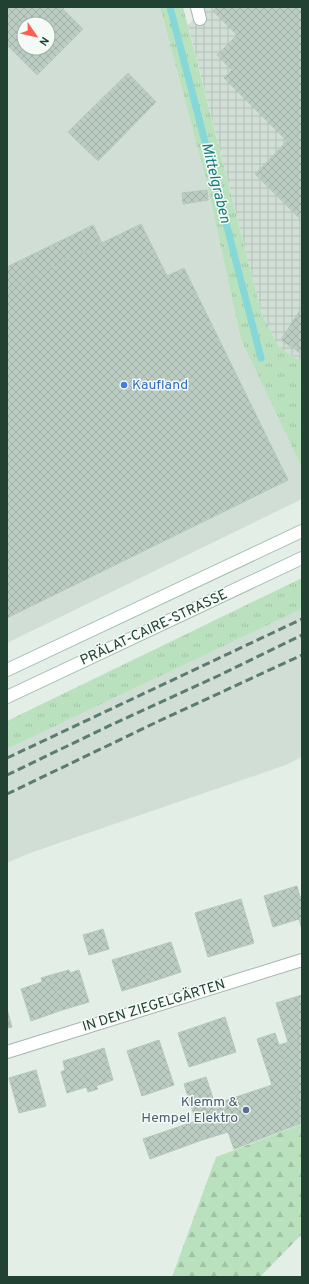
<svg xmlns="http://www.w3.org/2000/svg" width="309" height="1284" viewBox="0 0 309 1284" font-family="Overpass,sans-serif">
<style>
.built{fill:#d1ded6;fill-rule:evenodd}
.industrial{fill:url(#industrial-grid)}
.grass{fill:url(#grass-tufts)}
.forest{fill:url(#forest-firs)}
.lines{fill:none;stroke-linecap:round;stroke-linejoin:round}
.stream{stroke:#86d7d7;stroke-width:7}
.building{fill:url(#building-cross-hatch);stroke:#b4c8bd;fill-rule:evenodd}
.lane-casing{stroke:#a5b7ad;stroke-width:14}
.street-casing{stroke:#a5b7ad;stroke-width:14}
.secondary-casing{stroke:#a3beb0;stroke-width:14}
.lane{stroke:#fff;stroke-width:12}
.street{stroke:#fff;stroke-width:12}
.secondary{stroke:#fff;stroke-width:12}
.rail{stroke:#5b7c6e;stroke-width:3;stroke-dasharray:8 4;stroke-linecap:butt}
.shop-dot{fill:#3f7fe0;stroke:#f4faf6;stroke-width:1.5}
.service-dot{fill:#5c6f8a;stroke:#f4faf6;stroke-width:1.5}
.labels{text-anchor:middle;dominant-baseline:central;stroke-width:3;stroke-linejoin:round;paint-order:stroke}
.shop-label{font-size:14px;fill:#366cbe;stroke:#f4faf6;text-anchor:start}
.street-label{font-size:14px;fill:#214133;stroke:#f4faf6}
.service-label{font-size:14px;fill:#4e5e75;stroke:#f4faf6;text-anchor:end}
.water-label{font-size:15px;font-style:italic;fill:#157c7d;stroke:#f4faf6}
</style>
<defs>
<pattern id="industrial-grid" width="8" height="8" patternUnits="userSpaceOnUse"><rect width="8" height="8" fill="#d1ded6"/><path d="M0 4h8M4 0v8" fill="none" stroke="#b3c0b8"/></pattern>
<pattern id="grass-tufts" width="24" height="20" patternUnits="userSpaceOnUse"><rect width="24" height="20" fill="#bae1be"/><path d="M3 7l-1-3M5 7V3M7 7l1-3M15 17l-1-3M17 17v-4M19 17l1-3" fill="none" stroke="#a0c2a4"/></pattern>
<pattern id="forest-firs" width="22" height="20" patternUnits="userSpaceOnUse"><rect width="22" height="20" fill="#bae1be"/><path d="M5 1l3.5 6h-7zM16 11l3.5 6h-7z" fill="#a0c2a4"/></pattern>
<pattern id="building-cross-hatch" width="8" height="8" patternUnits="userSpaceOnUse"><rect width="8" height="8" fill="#bbccc2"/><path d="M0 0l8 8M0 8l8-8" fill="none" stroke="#a0b0a7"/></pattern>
</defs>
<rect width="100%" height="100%" fill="#e3eee7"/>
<g class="built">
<path d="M7 7H160L207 184 241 340 302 468V499L7 643ZM24 24H48V48H24Z"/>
<path d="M302 609V757L286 765 30 853 7 863V749Z"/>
</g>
<path class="industrial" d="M206 7H302V362L279 347 262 315 188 25Z"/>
<g class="grass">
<path d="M160 7H183L262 315 279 347 302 362V468L241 340 207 184Z"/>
<path d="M302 578V609L7 749V721Z"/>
</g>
<path class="forest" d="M302 1124V1234L260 1277H172L216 1157Z"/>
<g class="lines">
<path class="stream" d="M170 7 261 358"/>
</g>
<g class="building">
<path d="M7 7H65L63 9 83 29 37 75 7 45ZM24 24H48V48H24Z"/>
<path d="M217 7H302V126L287 141 224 78 232 70 217 55 237 35 213 11Z"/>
<path d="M128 73 156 102 98 161 68 132Z"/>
<path d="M302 126V221L255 174Z"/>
<path d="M207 190 208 200 183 204 182 193Z"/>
<path d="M141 224 167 276 184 268 288 480 7 618V289Z"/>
<path d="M93 225 102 243 7 289V267Z"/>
<path d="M302 307V354L281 340Z"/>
<path d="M297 886 300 897 302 896V927H301L299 919 273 927 264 896Z"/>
<path d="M241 899 254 943 208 957 195 913Z"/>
<path d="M103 929 109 949 89 955 83 935Z"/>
<path d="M171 942 181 972 151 982 142 951Z"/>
<path d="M142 951 151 982 122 991 112 960Z"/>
<path d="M69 970 70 973 79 970 89 1002 62 1010 51 975Z"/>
<path d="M51 975 62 1010 31 1021 21 989 42 982 41 978Z"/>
<path d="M302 995V1038L288 1042 276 1003Z"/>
<path d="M7 1009 12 1027 7 1028Z"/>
<path d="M225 1017 236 1052 189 1067 178 1033Z"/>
<path d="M275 1033 302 1115V1123L234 1149 228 1132 202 1140 184 1084 206 1077 215 1104 272 1085 257 1039Z"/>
<path d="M302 1038V1115L279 1045Z"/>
<path d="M159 1040 174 1085 142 1096 127 1051Z"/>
<path d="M104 1048 113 1080 96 1086 98 1089 88 1092 77 1057Z"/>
<path d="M77 1057 86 1087 67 1093 61 1072 65 1070 63 1061Z"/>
<path d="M36 1070 46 1106 19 1113 9 1078Z"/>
<path d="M196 1121 202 1140 150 1159 143 1139Z"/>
</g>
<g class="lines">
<defs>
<path id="lane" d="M197 7 200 19"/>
<path id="street" d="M7 1052 302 960"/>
<g id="secondary">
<path d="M7 670 302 531"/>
<path d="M7 697 302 558"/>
</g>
</defs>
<use href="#lane" class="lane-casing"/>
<use href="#street" class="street-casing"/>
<use href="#secondary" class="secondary-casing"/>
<use href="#lane" class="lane"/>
<use href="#street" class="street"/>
<use href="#secondary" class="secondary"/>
<g class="rail">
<path d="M7 758 302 619"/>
<path d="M7 775 113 724 220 675 302 635"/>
<path d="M7 794 159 721 302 655"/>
</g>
</g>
<circle class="shop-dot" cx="124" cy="385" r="4"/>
<circle class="service-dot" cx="246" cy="1110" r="4"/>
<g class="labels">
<g class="shop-label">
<text x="132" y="385">Kaufland</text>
</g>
<g class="street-label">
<text transform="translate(154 628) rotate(-25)">PRÄLAT-CAIRE-STRASSE</text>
<text transform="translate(154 1006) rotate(-17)">IN DEN ZIEGELGÄRTEN</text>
</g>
<g class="service-label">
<text x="238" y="1102">Klemm &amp;<tspan x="238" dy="16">Hempel Elektro</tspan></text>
</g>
<g class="water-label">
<text transform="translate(215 183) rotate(76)">Mittelgraben</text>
</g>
</g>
<rect width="309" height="1284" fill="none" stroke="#214133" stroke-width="16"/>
<g transform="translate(36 36) rotate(124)"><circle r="19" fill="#f4faf6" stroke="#a0b0a8"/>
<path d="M0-3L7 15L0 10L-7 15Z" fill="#fd6051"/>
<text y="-6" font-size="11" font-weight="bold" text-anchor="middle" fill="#214133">N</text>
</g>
</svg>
